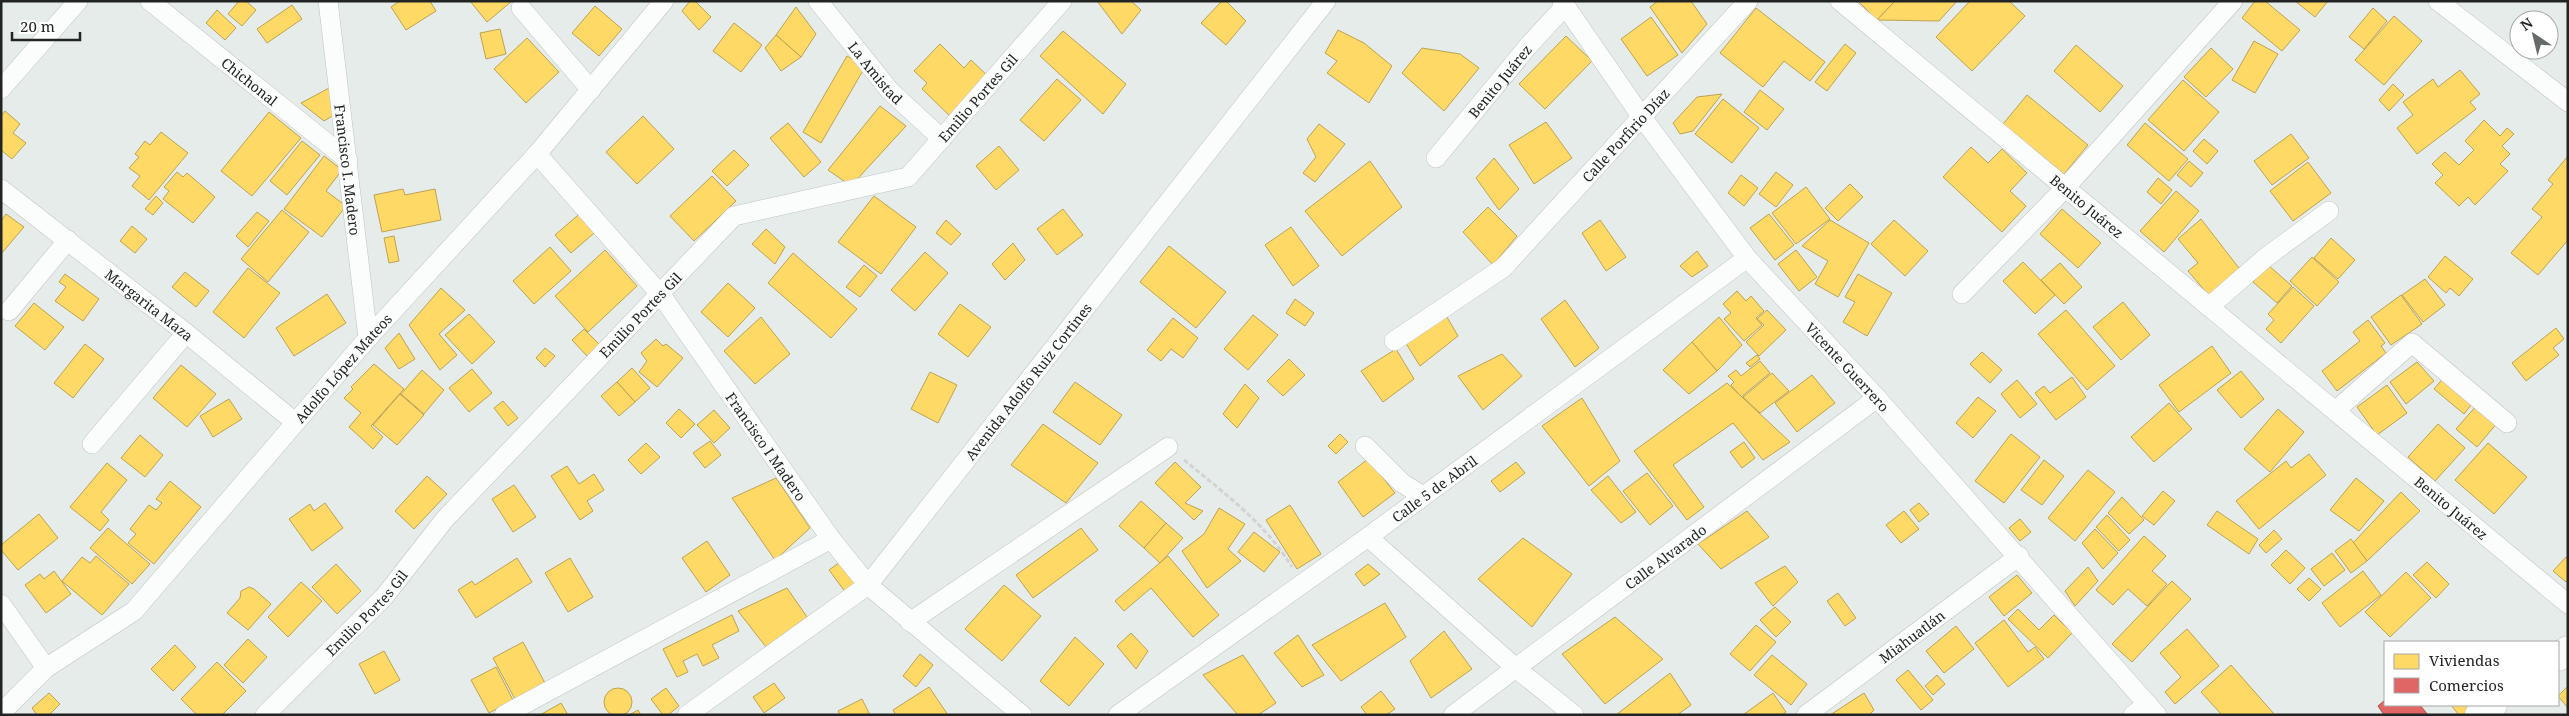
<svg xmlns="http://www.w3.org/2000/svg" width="2569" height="716" viewBox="0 0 2569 716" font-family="'Noto Serif',serif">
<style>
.homes{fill:#ffd966;stroke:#bca352}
.shops{fill:#e06666;stroke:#a75252}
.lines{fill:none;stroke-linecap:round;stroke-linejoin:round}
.street-casing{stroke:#c0c4c2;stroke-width:20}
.secondary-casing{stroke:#c0c4c2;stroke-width:29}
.path{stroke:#d2d3d3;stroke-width:3;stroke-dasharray:5 2.5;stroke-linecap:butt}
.street{stroke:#fbfcfc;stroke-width:19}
.secondary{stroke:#fbfcfc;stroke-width:28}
.labels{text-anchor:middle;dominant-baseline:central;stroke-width:5;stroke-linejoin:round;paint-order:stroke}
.street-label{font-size:14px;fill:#212423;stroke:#fff}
</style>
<rect width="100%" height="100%" fill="#e6ece9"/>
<g class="homes">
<path d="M239 1H246L256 10 242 26 228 14Z"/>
<path d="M400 1H430L436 11 406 30 391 7Z"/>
<path d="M470 1H512L487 22Z"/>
<path d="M690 1H695L711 17 699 30 682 11Z"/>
<path d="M1097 1H1131L1141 10 1122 34Z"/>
<path d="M1222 1H1226L1246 21 1226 45 1201 23Z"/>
<path d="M1658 1H1691L1707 24 1682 53 1650 7Z"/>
<path d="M1858 1H1895L1877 20Z"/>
<path d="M1895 1H1957L1939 21 1877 20Z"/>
<path d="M1970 1H2009L2025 16 1972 71 1936 37Z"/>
<path d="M2255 1H2265L2300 30 2282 51 2242 18Z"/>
<path d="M2295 1H2328L2315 17Z"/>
<path d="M292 5 302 19 267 43 257 29Z"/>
<path d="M595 6 622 29 599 56 572 33Z"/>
<path d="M796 7 816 34 801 57 776 35Z"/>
<path d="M1756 8 1825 62 1810 81 1784 61 1763 87 1720 53Z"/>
<path d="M2373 8 2387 21 2364 49 2349 37Z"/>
<path d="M217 10 236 28 225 40 206 23Z"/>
<path d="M2394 16 2422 41 2384 85 2355 60Z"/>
<path d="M1651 17 1678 55 1647 76 1621 39Z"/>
<path d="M734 23 762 45 741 72 713 51Z"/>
<path d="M500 29 506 54 486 59 480 33Z"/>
<path d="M1338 30 1364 43 1392 66 1369 103 1327 73 1337 61 1325 53Z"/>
<path d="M1063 31 1126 84 1103 114 1040 56Z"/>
<path d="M776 35 801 57 781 71 765 48Z"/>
<path d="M1566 36 1592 61 1545 109 1519 84Z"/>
<path d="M527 38 559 72 526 103 494 69Z"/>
<path d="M2254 41 2278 54 2255 93 2232 80Z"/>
<path d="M940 44 964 68 971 60 990 78 952 118 922 89 927 83 914 71Z"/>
<path d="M1845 44 1856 53 1827 91 1815 82Z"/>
<path d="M2076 45 2123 86 2100 112 2054 71Z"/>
<path d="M1422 48 1460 54 1479 68 1444 111 1402 73Z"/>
<path d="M2211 48 2233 69 2206 97 2184 77Z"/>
<path d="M847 56 865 67 821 143 803 132Z"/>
<path d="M2460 70 2480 94 2470 102 2476 109 2417 154 2397 128 2413 115 2403 102 2433 79 2438 87Z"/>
<path d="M1057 79 1081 100 1044 141 1020 120Z"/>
<path d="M2183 80 2219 112 2184 151 2148 120Z"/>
<path d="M2393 84 2404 95 2389 111 2379 100Z"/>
<path d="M331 87 334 115 324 121 301 103Z"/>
<path d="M1760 90 1784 109 1767 130 1744 112Z"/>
<path d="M1722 94 1693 131 1680 134 1673 123 1697 97Z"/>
<path d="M2027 95 2088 145 2064 174 2003 124Z"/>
<path d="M1723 99 1759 128 1732 163 1695 134Z"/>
<path d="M880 106 906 126 851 186 828 170Z"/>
<path d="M5 111 20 124 13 133 26 143 12 159 1 150V116Z"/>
<path d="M269 112 301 138 252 196 221 171Z"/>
<path d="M643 116 674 149 637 184 606 152Z"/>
<path d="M2484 120 2500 136 2507 128 2514 134 2502 146 2510 154 2500 164 2508 171 2475 205 2468 197 2459 206 2435 183 2443 175 2432 164 2445 152 2459 165 2474 150 2465 141Z"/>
<path d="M1546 122 1572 158 1534 184 1509 145Z"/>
<path d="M788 123 821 162 804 177 770 138Z"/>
<path d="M2145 123 2188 159 2169 181 2127 145Z"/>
<path d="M1319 124 1345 144 1315 182 1303 173 1316 157 1307 139Z"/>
<path d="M161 132 188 153 149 200 132 186 140 176 129 168 139 157 135 154 145 141 150 145Z"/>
<path d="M2291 134 2309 158 2272 185 2254 161Z"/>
<path d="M2204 139 2218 151 2207 164 2193 151Z"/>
<path d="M302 141 320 155 287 195 270 181Z"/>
<path d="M999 146 1019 170 996 190 976 166Z"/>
<path d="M1971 147 1988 163 2002 149 2027 173 2010 191 2026 206 2002 232 1943 177Z"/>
<path d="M734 150 749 165 727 186 712 171Z"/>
<path d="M324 156 342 170 326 191 346 206 322 237 284 209Z"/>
<path d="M2568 156V240L2538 275 2511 253 2542 217 2532 209 2553 184 2548 180Z"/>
<path d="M1494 158 1519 189 1499 210 1476 178Z"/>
<path d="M1370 161 1402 207 1342 256 1305 211Z"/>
<path d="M2189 161 2203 173 2191 187 2177 175Z"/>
<path d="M2308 162 2331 193 2293 221 2270 191Z"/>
<path d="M177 172 183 177 187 173 215 197 193 223 163 199 169 191 164 187Z"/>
<path d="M1776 172 1793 185 1776 207 1759 194Z"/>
<path d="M1741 175 1758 188 1744 206 1728 193Z"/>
<path d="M712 176 736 201 694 241 670 216Z"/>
<path d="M2158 178 2172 190 2161 204 2147 192Z"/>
<path d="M1850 184 1863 197 1838 221 1825 208Z"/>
<path d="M1806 187 1830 219 1796 244 1772 213Z"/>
<path d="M403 189 405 195 435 189 441 220 382 232 374 195Z"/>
<path d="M2176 191 2199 211 2164 252 2140 231Z"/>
<path d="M156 196 163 203 153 215 145 209Z"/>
<path d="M874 196 916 227 881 274 838 242Z"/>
<path d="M1488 207 1517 236 1493 265 1463 232Z"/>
<path d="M1063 209 1083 235 1057 255 1037 229Z"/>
<path d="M2062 209 2101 243 2078 268 2040 234Z"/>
<path d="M282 210 309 232 268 282 241 259Z"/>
<path d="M584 210 600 228 571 253 555 235Z"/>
<path d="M257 212 269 221 248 247 236 236Z"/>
<path d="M6 214 24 227 1 254V221Z"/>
<path d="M1769 214 1794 245 1775 260 1750 228Z"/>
<path d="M2201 219 2242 272 2212 299 2188 271 2198 263 2178 239Z"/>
<path d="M946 220 961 234 951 245 936 233Z"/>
<path d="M1600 220 1626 257 1606 271 1582 233Z"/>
<path d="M1830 220 1869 243 1838 297 1815 284 1828 261 1802 246Z"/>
<path d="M1894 220 1928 251 1905 276 1871 244Z"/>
<path d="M132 226 147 239 135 253 120 241Z"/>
<path d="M1291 227 1319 266 1293 286 1265 245Z"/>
<path d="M766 229 785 247 775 264 752 244Z"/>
<path d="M394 236 399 261 389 263 384 238Z"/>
<path d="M2331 238 2355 260 2338 279 2314 258Z"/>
<path d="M1013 243 1025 260 1005 280 992 264Z"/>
<path d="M1169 246 1226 292 1196 328 1140 282Z"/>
<path d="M550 247 571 271 534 304 513 281Z"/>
<path d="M605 250 637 286 588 332 555 296Z"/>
<path d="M1796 250 1817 277 1799 291 1778 264Z"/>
<path d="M1697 251 1708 266 1692 277 1680 266Z"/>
<path d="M925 252 948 273 915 311 891 290Z"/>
<path d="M793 253 857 309 831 338 768 283Z"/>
<path d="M2445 256 2473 279 2459 296 2450 288 2446 293 2428 277Z"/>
<path d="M2312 257 2339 282 2317 306 2290 281Z"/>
<path d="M2023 262 2055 295 2035 314 2003 281Z"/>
<path d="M2060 263 2082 287 2064 304 2041 280Z"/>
<path d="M864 265 877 276 860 297 846 287Z"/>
<path d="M2268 265 2292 286 2277 303 2253 282Z"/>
<path d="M248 268 280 293 244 338 213 312Z"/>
<path d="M185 272 209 291 196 307 172 287Z"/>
<path d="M65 274 99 299 83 321 55 301 66 287 59 282Z"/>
<path d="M1858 274 1892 293 1867 336 1843 322 1855 302 1845 297Z"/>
<path d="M2425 279 2445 305 2423 322 2402 295Z"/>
<path d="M728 283 755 308 728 337 701 312Z"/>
<path d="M2293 287 2314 306 2281 343 2266 329 2274 320 2268 314Z"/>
<path d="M441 288 465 310 439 334 457 355 440 370 409 325Z"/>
<path d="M1737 291 1746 301 1751 296 1764 311 1756 318 1762 325 1744 341 1724 319 1731 313 1723 304Z"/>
<path d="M327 294 346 323 294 356 276 328Z"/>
<path d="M2401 295 2422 324 2391 345 2371 317Z"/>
<path d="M1295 299 1314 313 1305 326 1286 313Z"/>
<path d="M1565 300 1599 348 1575 367 1541 319Z"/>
<path d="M2123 302 2150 335 2121 360 2093 327Z"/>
<path d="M34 303 64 327 45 350 15 326Z"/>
<path d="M960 304 991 327 968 357 938 334Z"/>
<path d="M1767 310 1786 330 1759 356 1746 342 1764 325 1757 319Z"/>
<path d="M2066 310 2115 366 2087 390 2038 334Z"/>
<path d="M1444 312 1458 336 1420 366 1402 337Z"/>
<path d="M469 314 495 342 472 364 445 335Z"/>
<path d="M1253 315 1278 335 1248 370 1224 349Z"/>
<path d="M761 317 790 354 755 384 724 351Z"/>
<path d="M1719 317 1742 345 1717 371 1692 342Z"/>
<path d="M1173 318 1198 338 1183 358 1171 349 1161 361 1147 350Z"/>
<path d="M2368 320 2385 343 2381 346 2386 353 2337 391 2322 371 2360 341 2353 332Z"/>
<path d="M2556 328 2564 339 2553 348 2559 355 2526 381 2512 363Z"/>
<path d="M584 329 599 344 587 356 572 340Z"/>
<path d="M399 333 415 359 399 369 385 348Z"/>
<path d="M656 339 663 346 666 344 683 358 657 387 639 372 647 361 641 353Z"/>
<path d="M1692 342 1717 371 1689 394 1663 370Z"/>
<path d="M85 344 104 359 73 398 54 383Z"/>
<path d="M2212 346 2231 373 2179 412 2159 385Z"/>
<path d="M545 348 555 356 545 367 536 358Z"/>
<path d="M1396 349 1414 379 1383 402 1361 371Z"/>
<path d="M1982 352 2002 370 1990 383 1970 364Z"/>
<path d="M1502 354 1522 376 1483 410 1458 376Z"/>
<path d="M1757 355 1760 359 1750 367 1746 363Z"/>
<path d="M1289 359 1305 375 1283 396 1267 381Z"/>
<path d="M1760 361 1770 373 1741 397 1731 385 1734 382 1728 376 1736 370 1741 376Z"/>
<path d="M2417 362 2434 381 2406 404 2390 382Z"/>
<path d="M374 364 404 389 371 426 383 437 373 449 349 427 361 413 344 398 353 389 351 387Z"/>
<path d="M181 365 216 394 187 427 153 398Z"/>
<path d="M632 368 650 388 635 402 617 382Z"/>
<path d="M472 369 492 393 469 412 449 388Z"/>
<path d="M422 370 444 390 424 414 401 394Z"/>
<path d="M2241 371 2264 399 2241 418 2217 390Z"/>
<path d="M930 372 957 385 938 423 911 409Z"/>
<path d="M1772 373 1789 391 1760 413 1743 397Z"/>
<path d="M1812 375 1835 403 1797 432 1775 403Z"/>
<path d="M2446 375 2475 400 2464 414 2434 389Z"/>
<path d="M2072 377 2086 397 2056 420 2035 393 2044 386 2050 393Z"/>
<path d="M2017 380 2037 404 2020 418 2001 394Z"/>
<path d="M617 382 635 402 619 416 601 396Z"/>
<path d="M1075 382 1122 415 1100 445 1053 412Z"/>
<path d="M1727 383 1790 442 1763 460 1733 423 1673 465 1704 507 1687 520 1634 451Z"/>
<path d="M1245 384 1259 398 1237 428 1223 414Z"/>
<path d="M2387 385 2407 413 2377 435 2357 407Z"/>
<path d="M400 394 424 415 397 445 373 425Z"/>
<path d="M1978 397 1996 411 1973 438 1956 423Z"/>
<path d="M1582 398 1620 461 1589 486 1542 426Z"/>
<path d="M229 399 242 419 213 437 200 416Z"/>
<path d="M503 401 518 418 508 426 494 408Z"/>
<path d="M2169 403 2192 429 2154 462 2131 437Z"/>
<path d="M2477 405 2498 422 2477 447 2456 429Z"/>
<path d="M679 409 695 424 681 438 666 423Z"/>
<path d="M2278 409 2304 432 2270 472 2244 449Z"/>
<path d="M714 410 730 428 714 443 697 425Z"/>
<path d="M1043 424 1098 463 1066 503 1011 465Z"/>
<path d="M2438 424 2465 448 2435 481 2408 457Z"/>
<path d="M1340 434 1348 442 1336 454 1328 446Z"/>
<path d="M2011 434 2040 457 2004 503 1975 481Z"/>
<path d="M140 435 163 455 145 477 121 458Z"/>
<path d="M710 441 721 455 705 468 693 453Z"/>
<path d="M1744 442 1755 458 1742 468 1730 452Z"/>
<path d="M646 443 660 457 641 474 628 460Z"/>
<path d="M2488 443 2527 477 2494 514 2455 480Z"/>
<path d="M2309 454 2326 475 2259 529 2236 501 2286 461 2291 468Z"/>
<path d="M1368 459 1395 493 1363 517 1338 482Z"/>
<path d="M2044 460 2064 476 2042 505 2021 490Z"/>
<path d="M1175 462 1201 487 1185 503 1203 511 1194 520 1155 483Z"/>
<path d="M1516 462 1525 473 1500 492 1491 481Z"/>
<path d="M107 463 127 480 101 512 109 520 100 531 70 507Z"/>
<path d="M567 466 579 484 594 474 604 490 587 501 593 511 580 520 551 476Z"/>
<path d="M2088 470 2115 492 2075 541 2048 518Z"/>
<path d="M1647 473 1673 506 1650 525 1623 491Z"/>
<path d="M427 476 447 494 414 529 395 511Z"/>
<path d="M1608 476 1636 512 1621 523 1591 490Z"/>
<path d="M776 478 810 528 775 560 732 498Z"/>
<path d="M2356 478 2384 501 2359 531 2330 510Z"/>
<path d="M170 481 201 507 154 564 128 543 136 534 130 529 149 505 156 510 162 503 156 499Z"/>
<path d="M514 485 536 517 513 532 492 499Z"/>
<path d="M2163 491 2175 501 2154 525 2142 516Z"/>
<path d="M2401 492 2420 511 2367 561 2353 543Z"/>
<path d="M2122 497 2144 520 2129 534 2108 513Z"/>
<path d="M1141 501 1166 523 1144 548 1119 526Z"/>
<path d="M325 503 343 528 312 551 289 519 310 504 314 511Z"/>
<path d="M1919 503 1929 514 1919 522 1910 510Z"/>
<path d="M1290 505 1321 554 1297 569 1266 520Z"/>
<path d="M1219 508 1245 524 1228 549 1241 561 1207 588 1182 551 1204 534Z"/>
<path d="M1747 511 1769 537 1721 569 1698 544Z"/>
<path d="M1904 511 1919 529 1901 543 1886 525Z"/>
<path d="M2217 511 2258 539 2249 554 2207 525Z"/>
<path d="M39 514 58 538 18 570 1 550V545Z"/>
<path d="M2107 515 2130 540 2119 551 2096 527Z"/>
<path d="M2020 519 2031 532 2020 541 2009 528Z"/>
<path d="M1166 523 1183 538 1160 563 1144 548Z"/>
<path d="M108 528 150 564 132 584 90 548Z"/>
<path d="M1081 528 1098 550 1033 598 1016 575Z"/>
<path d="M2095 529 2118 553 2103 569 2082 543Z"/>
<path d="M2274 530 2282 539 2266 553 2259 545Z"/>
<path d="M1254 532 1280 552 1264 572 1238 552Z"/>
<path d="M2144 536 2166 556 2152 571 2167 584 2147 606 2128 589 2113 605 2096 590Z"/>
<path d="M1523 538 1572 574 1532 627 1478 579Z"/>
<path d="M2351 539 2367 561 2351 573 2335 551Z"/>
<path d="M707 541 730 575 706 592 682 558Z"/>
<path d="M2286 550 2305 568 2290 584 2271 565Z"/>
<path d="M2332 553 2345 570 2324 586 2311 569Z"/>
<path d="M96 556 129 584 102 615 62 581 82 557 90 563Z"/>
<path d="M1168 556 1219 615 1193 637 1151 588 1124 611 1115 601Z"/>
<path d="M2566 557 2568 559V580L2566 582 2553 571Z"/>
<path d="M517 558 532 582 476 618 458 590 472 581 475 585Z"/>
<path d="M570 558 593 597 568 612 545 573Z"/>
<path d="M840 562 856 586 846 593 829 570Z"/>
<path d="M2427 562 2449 584 2436 598 2413 575Z"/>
<path d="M336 564 361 591 337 614 312 587Z"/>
<path d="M1368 564 1380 574 1364 586 1355 574Z"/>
<path d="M1785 566 1798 582 1773 606 1755 583Z"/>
<path d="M2088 567 2098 581 2075 606 2065 591Z"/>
<path d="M54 571 71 594 46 613 25 585 40 574 44 579Z"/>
<path d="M2363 571 2381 595 2340 627 2322 603Z"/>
<path d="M2406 572 2431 598 2390 637 2365 612Z"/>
<path d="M2017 575 2032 593 2004 616 1989 597Z"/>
<path d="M2309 578 2321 589 2309 601 2297 589Z"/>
<path d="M2172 581 2191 599 2132 662 2112 644Z"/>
<path d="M301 582 322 601 288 637 268 617Z"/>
<path d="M1004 585 1041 616 1002 661 965 629Z"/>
<path d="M249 587 254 589 271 604 248 630 227 613 240 598 241 591Z"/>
<path d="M787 588 807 617 766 647 738 611Z"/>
<path d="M1838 593 1856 618 1845 626 1827 601Z"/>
<path d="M1385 603 1406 637 1341 681 1312 645Z"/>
<path d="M1775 607 1791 622 1776 637 1760 620Z"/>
<path d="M2018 609 2039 630 2054 615 2072 633 2048 658 2008 619Z"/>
<path d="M732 615 739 631 712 645 719 658 703 666 697 654 683 661 688 672 677 677 663 649Z"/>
<path d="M1615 617 1663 659 1605 704 1562 654Z"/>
<path d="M2004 620 2028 652 2035 647 2044 659 2008 687 1975 643Z"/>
<path d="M1756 625 1776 642 1750 671 1730 654Z"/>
<path d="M1956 626 1974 649 1944 673 1926 651Z"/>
<path d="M2187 629 2219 666 2175 704 2165 692 2181 677 2160 653Z"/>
<path d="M1444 631 1472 669 1431 698 1410 661Z"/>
<path d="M1131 633 1148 651 1136 669 1117 646Z"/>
<path d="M1298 635 1324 675 1302 687 1274 653Z"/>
<path d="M1075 637 1104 664 1069 706 1040 681Z"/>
<path d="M248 639 267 657 243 683 224 665Z"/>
<path d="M523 642 546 685 516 701 493 658Z"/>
<path d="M175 645 196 667 173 691 151 669Z"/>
<path d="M384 651 400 680 375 694 359 664Z"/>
<path d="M920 654 933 665 916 687 903 676Z"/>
<path d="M1243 655 1276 703 1258 715H1238L1203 675Z"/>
<path d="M1772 655 1807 684 1791 705 1754 675Z"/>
<path d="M217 662 246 691 222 715H197L181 699Z"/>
<path d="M2231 665 2275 715H2222L2201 692Z"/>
<path d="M496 667 513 700 489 713 471 680Z"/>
<path d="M1908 670 1933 700 1921 710 1896 680Z"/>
<path d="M1670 673 1691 705 1677 715H1616Z"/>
<path d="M1937 675 1945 684 1933 695 1925 686Z"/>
<path d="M774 683 785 698 764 713 753 697Z"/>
<path d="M2568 686V708L2558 696Z"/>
<path d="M929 687 948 715H896L893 710Z"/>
<circle cx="618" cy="702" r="14"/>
<path d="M666 688 679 706 668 715H663L651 699Z"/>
<path d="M1381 691 1395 709 1386 715H1367L1361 707Z"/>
<path d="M49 693 60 704 49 715H37L32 708Z"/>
<path d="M1773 693 1786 712 1782 715H1743Z"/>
<path d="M1864 693 1874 710 1869 715H1830Z"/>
<path d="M862 699 870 715H840L838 711Z"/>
<path d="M561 703 568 715H540Z"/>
<path d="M2451 705H2477L2464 715H2459Z"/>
<path d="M638 710 641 715H629Z"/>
</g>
<path class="shops" d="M2385 700V705H2420L2428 715H2384L2378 706Z"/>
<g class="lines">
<defs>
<g id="street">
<path id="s1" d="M150 1 348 160"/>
<path id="s2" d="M328 1 368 338"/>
<path id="s3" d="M818 1 890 91 942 139"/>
<path id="s4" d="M1562 1 1641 116 1747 258 1877 398 2157 715"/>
<path id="s5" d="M1840 1 2568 604"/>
<path d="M2438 1 2568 102"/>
<path d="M521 8 591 90"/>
<path d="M1 89 78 1"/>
<path id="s6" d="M537 154 661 295 831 539 868 585 1022 715"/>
<path id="s7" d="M1436 158 1529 45 1565 6"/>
<path id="s8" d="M1 189 186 333 295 422"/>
<path d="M1962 294 2065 188 2233 1"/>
<path d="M2209 307 2265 258 2329 211"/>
<path d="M9 311 68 240"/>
<path id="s9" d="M1394 341 1503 268 1748 1"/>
<path d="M2335 411 2412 343 2507 423"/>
<path d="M92 444 186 333"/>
<path d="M1365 446 1402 483 1423 496"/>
<path d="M1368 537 1517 669 1574 715"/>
<path d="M1 604 46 668"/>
<path d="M910 622 1168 447"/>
<path id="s10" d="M1 713 46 668 134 611 368 338 537 154 664 1"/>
<path id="s11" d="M265 715 384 597 445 519 734 216 908 177 1062 1"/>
<path d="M504 715 831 539"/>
<path id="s12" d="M687 715 868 585 1326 1"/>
<path id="s13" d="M1118 715 1368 537 1747 258"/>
<path id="s14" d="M1453 715 1877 398"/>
<path id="s15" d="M1806 715 2019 556"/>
<path d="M2133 715 2148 704"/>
</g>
<g id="secondary">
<path d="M2558 657 2568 650"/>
<path d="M2479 715 2493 705"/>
</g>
</defs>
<use href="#street" class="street-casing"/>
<use href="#secondary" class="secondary-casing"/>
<path class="path" d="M1184 460C1224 493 1265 523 1292 567"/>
<use href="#street" class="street"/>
<use href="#secondary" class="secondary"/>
</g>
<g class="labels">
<g class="street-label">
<text stroke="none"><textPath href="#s3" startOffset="92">La Amistad</textPath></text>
<text stroke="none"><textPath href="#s1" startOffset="128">Chichonal</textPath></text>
<text stroke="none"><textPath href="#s7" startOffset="100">Benito Juárez</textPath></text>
<text stroke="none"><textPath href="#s11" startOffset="969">Emilio Portes Gil</textPath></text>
<text stroke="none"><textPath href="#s9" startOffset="312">Calle Porfirio Díaz</textPath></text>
<text stroke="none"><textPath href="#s2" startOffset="170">Francisco I. Madero</textPath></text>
<text stroke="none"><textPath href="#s5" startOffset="321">Benito Juárez</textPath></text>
<text stroke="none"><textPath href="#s8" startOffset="188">Margarita Maza</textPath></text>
<text stroke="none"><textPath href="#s11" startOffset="549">Emilio Portes Gil</textPath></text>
<text stroke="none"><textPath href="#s4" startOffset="465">Vicente Guerrero</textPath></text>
<text stroke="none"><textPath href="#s10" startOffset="489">Adolfo López Mateos</textPath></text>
<text stroke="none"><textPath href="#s12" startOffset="482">Avenida Adolfo Ruiz Cortines</textPath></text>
<text stroke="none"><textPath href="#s6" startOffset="372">Francisco I Madero</textPath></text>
<text stroke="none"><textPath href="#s13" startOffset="389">Calle 5 de Abril</textPath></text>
<text stroke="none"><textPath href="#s5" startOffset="794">Benito Juárez</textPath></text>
<text stroke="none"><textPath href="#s14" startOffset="265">Calle Alvarado</textPath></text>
<text stroke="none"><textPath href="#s11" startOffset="144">Emilio Portes Gil</textPath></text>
<text stroke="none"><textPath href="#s15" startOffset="132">Miahuatlán</textPath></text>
</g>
</g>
<rect width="2569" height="716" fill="none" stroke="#212423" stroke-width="5"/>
<rect x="2384" y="641" width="175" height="65" fill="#ffffff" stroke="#a6a7a7"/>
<rect x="2394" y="654" width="25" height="15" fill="#ffd966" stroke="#a6a7a7"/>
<text x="2429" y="666" font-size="15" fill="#212423">Viviendas</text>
<rect x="2394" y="678" width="25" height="15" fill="#e06666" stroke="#a6a7a7"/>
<text x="2429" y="691" font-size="15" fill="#212423">Comercios</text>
<g transform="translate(2534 35) rotate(325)"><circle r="24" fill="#ffffff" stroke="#a6a7a7"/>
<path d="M0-4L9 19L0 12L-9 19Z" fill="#666a68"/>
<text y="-8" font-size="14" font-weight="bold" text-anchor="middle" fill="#212423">N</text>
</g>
<path d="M12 32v8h68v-8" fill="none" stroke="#212423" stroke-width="2.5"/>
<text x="20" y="32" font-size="15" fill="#212423" stroke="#ffffff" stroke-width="4" paint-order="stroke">20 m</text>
</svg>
